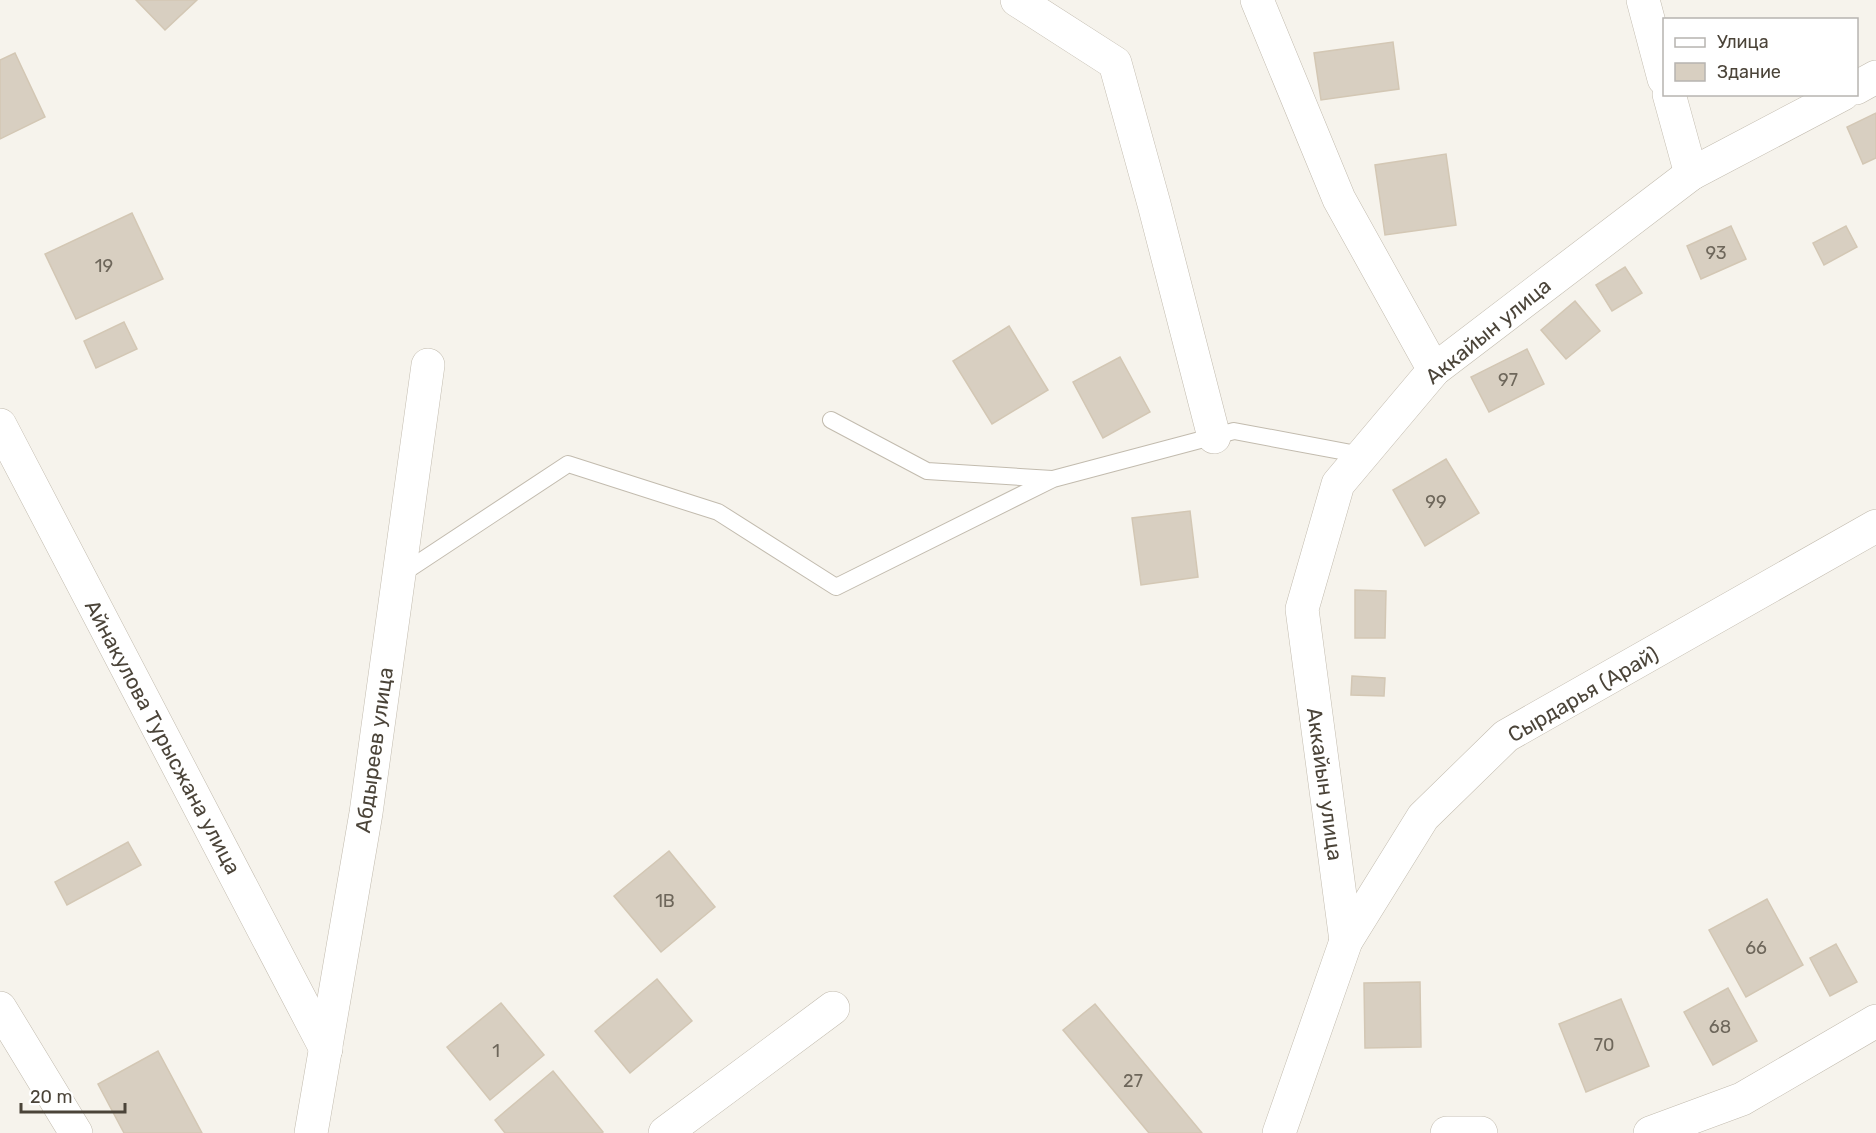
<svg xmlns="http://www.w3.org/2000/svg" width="1876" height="1133" viewBox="0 0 1876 1133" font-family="Rubik,sans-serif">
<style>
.building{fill:#d8cfc1;stroke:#d3c7b4;stroke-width:1.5}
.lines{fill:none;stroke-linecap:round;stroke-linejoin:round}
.service-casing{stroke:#c2bbae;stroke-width:18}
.minor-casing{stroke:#c2bbae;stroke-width:34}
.service{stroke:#fff;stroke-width:16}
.minor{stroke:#fff;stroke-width:33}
.labels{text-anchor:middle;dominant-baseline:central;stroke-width:4.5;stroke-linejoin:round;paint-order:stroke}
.number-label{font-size:18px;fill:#6e675b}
.street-label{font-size:21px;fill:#4b4439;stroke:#fff}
</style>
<rect width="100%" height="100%" fill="#f6f3ec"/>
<g class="building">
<path d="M136 0H197L165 30Z"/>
<path d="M1393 42 1399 89 1321 100 1314 53Z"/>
<path d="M15 53 45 117 0 139V60Z"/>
<path d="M1876 113V158L1863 164 1847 127Z"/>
<path d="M1446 154 1456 225 1385 235 1375 165Z"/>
<path d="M132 213 163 279 76 319 45 254Z"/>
<path d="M1731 226 1746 259 1701 279 1687 246Z"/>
<path d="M1846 226 1857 247 1824 265 1813 243Z"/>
<path d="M1625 267 1642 293 1612 311 1596 285Z"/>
<path d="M1575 301 1600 331 1566 359 1541 330Z"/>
<path d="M124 322 137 349 96 368 84 341Z"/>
<path d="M1009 326 1048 390 992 424 953 361Z"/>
<path d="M1527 349 1544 384 1489 412 1471 377Z"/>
<path d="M1120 357 1150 412 1103 438 1073 382Z"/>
<path d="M1446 459 1479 513 1425 546 1393 490Z"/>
<path d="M1190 511 1198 577 1141 585 1132 518Z"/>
<path d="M1355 590 1386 591 1385 638H1355Z"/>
<path d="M1352 676 1385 678 1384 696 1351 695Z"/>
<path d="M128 842 141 865 67 905 55 882Z"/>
<path d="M669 851 715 907 661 952 614 896Z"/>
<path d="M1767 899 1803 965 1746 997 1709 930Z"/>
<path d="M1836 944 1857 982 1830 996 1810 958Z"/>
<path d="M657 979 692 1021 630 1073 595 1031Z"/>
<path d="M1420 982 1421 1047 1365 1048 1364 983Z"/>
<path d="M1728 988 1757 1041 1713 1065 1684 1012Z"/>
<path d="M1621 999 1649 1066 1586 1092 1559 1024Z"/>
<path d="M501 1003 544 1055 490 1100 447 1047Z"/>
<path d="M1095 1004 1202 1133H1149L1063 1030Z"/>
<path d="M158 1051 202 1133H124L98 1084Z"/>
<path d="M553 1071 603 1132 602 1133H505L495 1120Z"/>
</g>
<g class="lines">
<defs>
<g id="service">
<path d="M831 420 927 471 1052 479"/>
<path d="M400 575 568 464 718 512 836 587 1053 479 1234 431 1362 455"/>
</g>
<g id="minor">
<path d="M1017 0 1115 63 1154 204 1214 437"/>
<path d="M1257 0 1339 199 1434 370"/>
<path d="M1643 0 1664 79"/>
<path d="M1856 88 1876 77"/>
<path d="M1669 94 1691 174"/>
<path d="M0 425 326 1049"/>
<path d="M1346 941 1302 609 1338 484 1434 370 1691 174 1843 94"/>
<path d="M0 1008 76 1133"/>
<path d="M311 1133 366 813 428 365"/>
<path d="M665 1133 833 1008"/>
<path d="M1279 1133 1346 941 1423 817 1506 736 1876 526"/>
<path d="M1447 1133H1481"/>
<path d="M1650 1133 1742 1099 1876 1021"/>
</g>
</defs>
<use href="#service" class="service-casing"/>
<use href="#minor" class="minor-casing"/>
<use href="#service" class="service"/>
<use href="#minor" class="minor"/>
</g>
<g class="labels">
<g class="number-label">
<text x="1716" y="253">93</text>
<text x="104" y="266">19</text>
<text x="1508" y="380">97</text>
<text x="1436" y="502">99</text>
<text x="665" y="901">1В</text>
<text x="1756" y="948">66</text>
<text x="1720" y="1027">68</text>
<text x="1604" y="1045">70</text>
<text x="496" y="1051">1</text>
<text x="1133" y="1081">27</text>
</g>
<g class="street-label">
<text transform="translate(1488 331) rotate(-39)">Аккайын улица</text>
<text transform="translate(1583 694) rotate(-30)">Сырдарья (Арай)</text>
<text transform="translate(163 737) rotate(62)">Айнакулова Турысжана улица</text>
<text transform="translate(374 750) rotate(-82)">Абдыреев улица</text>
<text transform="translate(1325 784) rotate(82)">Аккайын улица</text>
</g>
</g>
<rect x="1663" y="18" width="195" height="78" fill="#ffffff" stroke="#b7b4b0" stroke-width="1.5"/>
<rect x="1675" y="38" width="30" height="9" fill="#ffffff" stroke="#b7b4b0" stroke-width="1.5"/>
<text x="1717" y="48" font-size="18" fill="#4b4439">Улица</text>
<rect x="1675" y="63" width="30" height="18" fill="#d8cfc1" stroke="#b7b4b0" stroke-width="1.5"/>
<text x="1717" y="78" font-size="18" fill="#4b4439">Здание</text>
<path d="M21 1103v9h104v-9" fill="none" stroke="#4b4439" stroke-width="3"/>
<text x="30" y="1103" font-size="18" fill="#4b4439" stroke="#ffffff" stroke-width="4.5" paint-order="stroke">20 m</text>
</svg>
